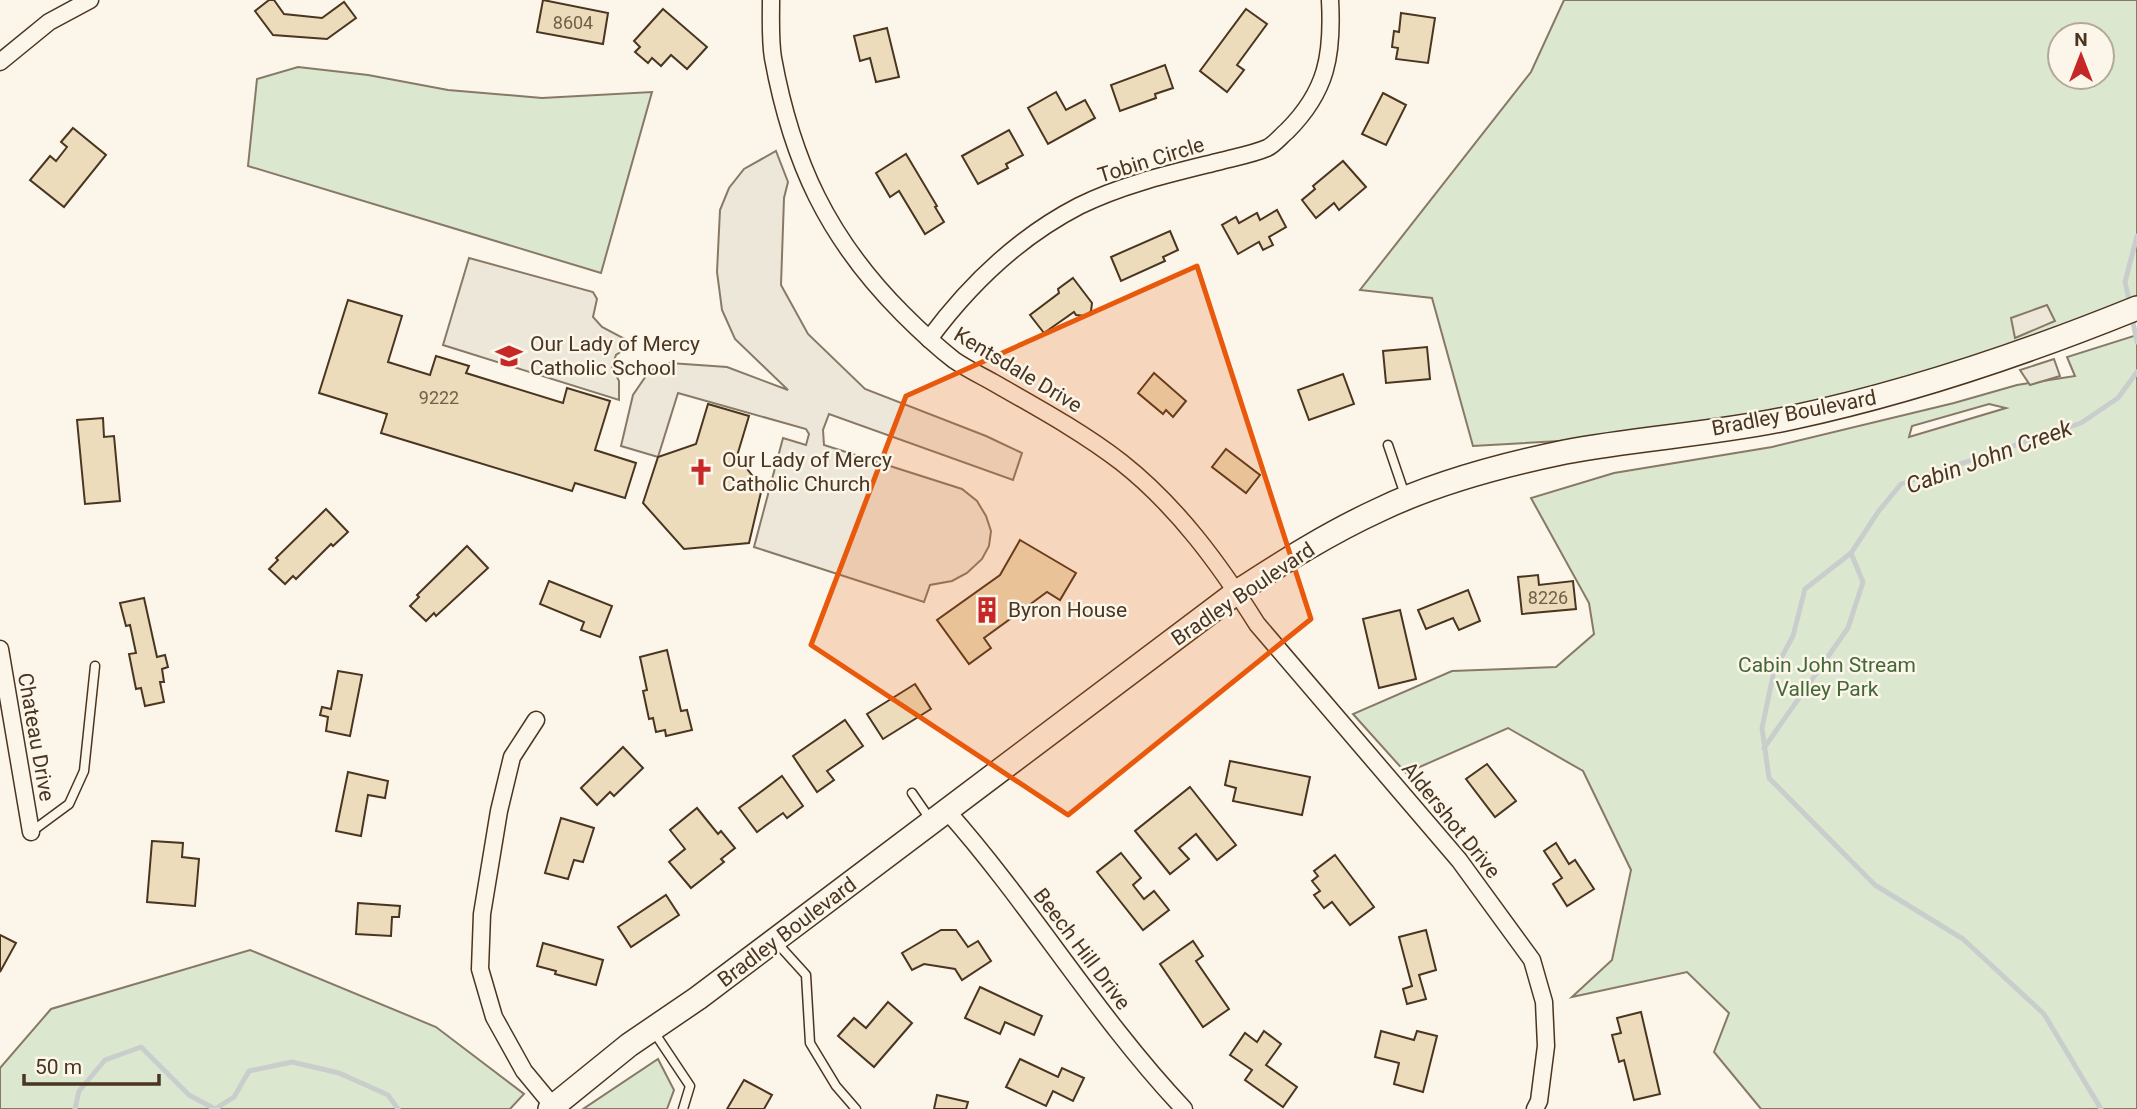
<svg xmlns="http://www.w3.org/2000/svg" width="2137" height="1109" viewBox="0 0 2137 1109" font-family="Roboto,sans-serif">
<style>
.green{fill:#dce7d0;stroke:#887966;stroke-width:2;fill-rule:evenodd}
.parking{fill:#ede7d9;stroke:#887966;stroke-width:2}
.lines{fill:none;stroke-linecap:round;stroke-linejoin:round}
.stream{stroke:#c9cecd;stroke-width:5}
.building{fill:#ecdcbc;stroke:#4a3520;stroke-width:2}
.lane-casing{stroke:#4a3520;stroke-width:11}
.street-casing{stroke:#4a3520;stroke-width:19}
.secondary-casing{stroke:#4a3520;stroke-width:26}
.lane{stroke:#fbf6e9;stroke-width:8}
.street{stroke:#fbf6e9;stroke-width:16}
.secondary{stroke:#fbf6e9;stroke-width:23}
.marked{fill:#e8590c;fill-opacity:0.2;stroke:#e8590c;stroke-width:5;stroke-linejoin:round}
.labels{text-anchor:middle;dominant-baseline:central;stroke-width:5;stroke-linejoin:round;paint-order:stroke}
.number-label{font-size:18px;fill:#725f47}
.street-label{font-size:21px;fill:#4a3520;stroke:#fbf6e9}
.poi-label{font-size:21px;fill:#4a3520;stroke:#fbf6e9;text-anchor:start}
.park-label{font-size:21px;fill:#436837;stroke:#fbf6e9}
.water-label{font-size:23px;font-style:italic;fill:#4a3520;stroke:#fbf6e9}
</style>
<rect width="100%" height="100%" fill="#fbf6e9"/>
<g class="green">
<path d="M1564 0H2137V308L2044 344 1684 434 1473 446 1432 298 1360 290 1531 72ZM2060 35H2102V77H2060Z"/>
<path d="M298 67 368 75 448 90 542 98 652 92 601 273 248 166 257 79Z"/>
<path d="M2137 335V1109H1761L1714 1052 1729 1013 1687 972 1572 997 1612 960 1631 870 1583 771 1508 728 1406 773 1353 714 1452 671 1556 667 1594 634 1589 603 1531 498 1614 473 1772 447 1954 403 2017 385 2075 376 2067 357ZM1989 404 2006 408 1909 437 1912 426Z"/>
<path d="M250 950 436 1027 524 1094 510 1109H0V1068L51 1009Z"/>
<path d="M658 1059 674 1090 667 1109H583Z"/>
</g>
<g class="parking">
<path d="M776 151 788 182 784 198 781 285 808 334 865 389 986 436 1022 453 1013 480 829 414 823 430 824 445 962 489 977 501 986 516 991 531 989 546 982 559 967 573 952 581 930 585 924 602 754 547 783 438 806 445 809 434 806 429 678 393 658 457 621 446 633 395 650 370 670 363 727 367 788 390 735 339 722 310 717 272 720 210 729 188 744 169Z"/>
<path d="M469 258 593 292 597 299 593 317 602 327 625 339V349L616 355 612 367 619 381V400L443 345Z"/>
<path d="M2047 305 2055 321 2015 338 2011 318Z"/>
<path d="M2054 359 2060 376 2030 385 2020 370Z"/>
</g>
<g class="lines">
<g class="stream">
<path d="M2130 304 2125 282 2137 236"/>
<path d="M2132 317 2137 342"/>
<path d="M1764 748 1848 628 1863 582 1851 553"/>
<path d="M75 1109 79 1091 105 1060 141 1047 189 1095 215 1109 234 1097 249 1071 292 1062 339 1073 388 1095 398 1109"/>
<path d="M2101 1109 2044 1014 1963 939 1875 885 1769 778 1762 728 1774 671 1793 636 1805 589 1851 553 1878 512 1901 484 2081 423 2118 398 2137 372"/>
</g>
</g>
<g class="building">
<path d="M269 0H274L284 14 322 18 344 2 356 18 327 39 273 35 255 11Z"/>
<path d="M543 0 608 13 603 44 537 32Z"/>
<path d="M663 9 707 47 687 69 671 55 661 66 652 58 648 63 635 52 640 47 634 41Z"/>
<path d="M1246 9 1267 24 1237 65 1244 70 1227 92 1200 71Z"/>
<path d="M1401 13 1435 18 1428 63 1396 59 1398 48 1392 47 1394 31 1399 32Z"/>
<path d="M887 28 899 77 876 82 870 58 860 61 854 36Z"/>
<path d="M1165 65 1173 88 1155 94 1156 98 1120 111 1111 85Z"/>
<path d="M1056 92 1066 110 1085 100 1095 118 1048 144 1028 108Z"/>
<path d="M1383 93 1406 105 1386 145 1362 134Z"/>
<path d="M73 128 106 155 64 207 30 180 50 156 56 161 67 147 61 142Z"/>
<path d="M1009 130 1023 155 1006 164 1008 168 978 184 962 156Z"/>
<path d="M906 154 937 206 935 207 944 222 925 234 899 191 890 197 876 173Z"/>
<path d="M1343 161 1366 187 1339 210 1334 203 1316 218 1302 200 1315 189 1313 186Z"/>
<path d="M1277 210 1286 227 1269 237 1273 245 1263 250 1259 242 1238 254 1222 225 1236 217 1239 223 1257 213 1260 220Z"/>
<path d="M1170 231 1178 250 1163 257 1165 261 1121 281 1111 257Z"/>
<path d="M1073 278 1092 303 1091 311 1086 316 1076 315 1074 312 1044 333 1030 315 1059 293 1058 289Z"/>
<path d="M348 300 402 316 388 362 430 375 436 356 469 366 466 373 563 403 567 388 610 401 595 450 636 463 625 498 575 483 572 491 381 433 387 414 319 393Z"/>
<path d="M1427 347 1430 379 1386 383 1383 351Z"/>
<path d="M1154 373 1186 401 1173 417 1166 410 1163 414 1138 393Z"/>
<path d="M1343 374 1354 404 1309 420 1298 390Z"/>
<path d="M708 404 749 416 737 456 762 488 749 543 684 549 643 503 658 457 696 444Z"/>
<path d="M103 418 104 437 114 436 120 501 85 504 77 420Z"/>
<path d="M1226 449 1260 475 1246 493 1212 467Z"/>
<path d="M326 509 348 532 333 546 331 544 296 579 293 576 285 584 269 569 278 560 276 558Z"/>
<path d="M1020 540 1076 573 1060 600 1047 592 984 638 991 648 969 664 937 620 1000 575Z"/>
<path d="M467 546 488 568 436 616 434 613 426 621 410 606 419 597 417 595Z"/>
<path d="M1538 575 1539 585 1573 581 1576 609 1522 614 1518 577Z"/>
<path d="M549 581 612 606 600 637 581 630 584 622 540 604Z"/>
<path d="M1468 590 1480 621 1459 630 1453 618 1426 629 1418 610Z"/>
<path d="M144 598 157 657 165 655 168 667 162 669 164 682H160L164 702 145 706 141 688 136 689 129 654 136 653 130 625 126 626 120 603Z"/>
<path d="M1400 610 1416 679 1379 688 1363 619Z"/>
<path d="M667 650 681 711 687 710 692 730 666 736 665 730 656 732 653 718 649 719 643 691 647 690 640 657Z"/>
<path d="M338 671 362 675 350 736 326 731 328 717 320 715 322 707 331 709Z"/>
<path d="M915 684 931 709 883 739 867 714Z"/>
<path d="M845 720 863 746 827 771 834 780 817 792 793 756Z"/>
<path d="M623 747 643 768 614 796 610 792 597 805 581 788Z"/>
<path d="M1230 761 1310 777 1302 815 1233 801 1236 788 1225 785Z"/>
<path d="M1487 764 1516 801 1495 817 1466 779Z"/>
<path d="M348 772 388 781 385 798 368 795 361 836 336 831Z"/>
<path d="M782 776 803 806 787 818 783 813 757 832 739 808Z"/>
<path d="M1190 787 1236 845 1217 860 1196 834 1179 848 1189 859 1170 874 1135 831Z"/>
<path d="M697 808 718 834 721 831 735 848 721 859 724 862 691 888 669 862 685 849 670 830Z"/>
<path d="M561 818 594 828 583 862 574 860 568 879 545 873Z"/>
<path d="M152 841 183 843 182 857 199 859 195 906 147 902Z"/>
<path d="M1556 843 1569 864 1575 860 1594 889 1567 906 1553 884 1562 878 1544 851Z"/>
<path d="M1121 853 1141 878 1133 885 1144 899 1154 891 1169 910 1143 930 1097 872Z"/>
<path d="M1335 855 1374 907 1350 925 1332 902 1324 908 1314 895 1320 891 1312 881 1318 876 1314 871Z"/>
<path d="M666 895 679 915 631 947 618 927Z"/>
<path d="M358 903 400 906 399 917H392L391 936 356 934Z"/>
<path d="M941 930H956L968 947 978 941 991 961 962 980 955 969 924 964 912 970 902 953Z"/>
<path d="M1426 930 1436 970 1419 975 1426 999 1407 1004 1403 989 1412 986 1399 937Z"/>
<path d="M0 935 16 943 0 972Z"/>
<path d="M1193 941 1203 956 1196 961 1229 1009 1203 1027 1160 964Z"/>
<path d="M543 943 603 960 596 985 555 974 556 971 537 966Z"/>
<path d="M980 987 1042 1016 1034 1035 1005 1022 1000 1034 965 1018Z"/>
<path d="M888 1002 912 1023 874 1067 838 1036 854 1018 866 1028Z"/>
<path d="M1641 1012 1660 1094 1634 1100 1624 1060 1619 1062 1612 1035 1621 1033 1617 1018Z"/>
<path d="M1264 1031 1281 1044 1266 1065 1297 1087 1283 1107 1245 1080 1252 1070 1230 1055 1245 1033 1257 1042Z"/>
<path d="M1381 1031 1414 1040 1417 1031 1437 1036 1423 1092 1394 1084 1399 1063 1375 1057Z"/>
<path d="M1020 1059 1058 1077 1062 1068 1084 1078 1073 1101 1053 1091 1046 1106 1006 1087Z"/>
<path d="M744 1080 772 1095 764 1109H727Z"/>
<path d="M937 1095 968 1102 966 1109H934Z"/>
</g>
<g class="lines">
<defs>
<g id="lane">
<path d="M1388 445 1405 495"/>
<path d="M912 793 930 819"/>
<path d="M31 832 69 804 84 771 95 666"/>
<path d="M777 943 806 975 810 1043 836 1086 856 1109"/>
<path d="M654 1032 690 1086 683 1109"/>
</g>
<g id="street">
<path d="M771 0C771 19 770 40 773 58 792 162 828 239 903 314 919 330 936 346 954 360 967 369 982 376 996 384 1038 408 1082 432 1121 462 1177 506 1220 565 1257 624L1459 860 1532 960 1544 1002 1546 1046 1539 1101 1535 1109"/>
<path d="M0 62 49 22 90 0"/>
<path d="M929 339C969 285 1019 237 1079 206 1123 184 1173 173 1221 161 1236 157 1253 154 1267 148 1274 145 1281 136 1287 131 1327 91 1333 55 1330 0"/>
<path d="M0 649 31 832"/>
<path d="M536 720 512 757 499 811 482 914 480 969 494 1017 524 1071 553 1106"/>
<path d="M948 812C1032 907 1097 1017 1184 1109"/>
</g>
<path id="secondary" d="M550 1109 629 1045 698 998 1237 592C1283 562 1329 533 1379 510 1437 482 1502 465 1565 452 1639 438 1716 434 1790 418 1907 393 2026 353 2137 308"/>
</defs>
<use href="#lane" class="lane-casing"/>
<use href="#street" class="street-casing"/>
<use href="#secondary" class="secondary-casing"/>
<use href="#lane" class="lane"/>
<use href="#street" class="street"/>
<use href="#secondary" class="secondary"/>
</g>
<path class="marked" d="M1197 266 1311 619 1068 815 811 645 906 396Z"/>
<defs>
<symbol id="school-bare" viewBox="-9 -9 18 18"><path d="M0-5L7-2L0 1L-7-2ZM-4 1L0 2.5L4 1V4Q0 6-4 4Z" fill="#c62828" stroke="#fbf6e9" stroke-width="2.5" paint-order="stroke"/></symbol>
<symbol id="church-bare" viewBox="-9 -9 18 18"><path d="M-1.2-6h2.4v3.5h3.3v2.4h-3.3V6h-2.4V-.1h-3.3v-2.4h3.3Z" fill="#c62828" stroke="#fbf6e9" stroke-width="2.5" paint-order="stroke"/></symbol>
<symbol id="building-bare" viewBox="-9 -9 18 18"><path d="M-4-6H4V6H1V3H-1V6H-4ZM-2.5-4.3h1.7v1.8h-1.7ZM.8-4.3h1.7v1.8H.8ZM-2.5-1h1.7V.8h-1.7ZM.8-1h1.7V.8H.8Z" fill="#c62828" stroke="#fbf6e9" stroke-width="2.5" paint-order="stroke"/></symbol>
</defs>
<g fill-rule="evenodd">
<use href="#school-bare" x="490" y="337" width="38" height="38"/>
<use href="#church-bare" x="682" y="453" width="38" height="38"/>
<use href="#building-bare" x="968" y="591" width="38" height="38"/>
</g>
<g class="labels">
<g class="number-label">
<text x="573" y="22">8604</text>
<text x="439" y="397">9222</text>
<text x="1548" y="597">8226</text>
</g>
<g class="street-label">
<text transform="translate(1151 160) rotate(-17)">Tobin Circle</text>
<text transform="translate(1018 370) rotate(31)">Kentsdale Drive</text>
<text transform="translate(1794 413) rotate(-11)">Bradley Boulevard</text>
<text transform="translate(1243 594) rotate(-34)">Bradley Boulevard</text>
<text transform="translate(36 737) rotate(80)">Chateau Drive</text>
<text transform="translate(1451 820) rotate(51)">Aldershot Drive</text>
<text transform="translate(787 932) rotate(-37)">Bradley Boulevard</text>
<text transform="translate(1082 949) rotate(53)">Beech Hill Drive</text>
</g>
<g class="poi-label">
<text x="530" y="344">Our Lady of Mercy<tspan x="530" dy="24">Catholic School</tspan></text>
<text x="722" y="460">Our Lady of Mercy<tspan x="722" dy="24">Catholic Church</tspan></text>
<text x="1008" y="610">Byron House</text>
</g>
<g class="park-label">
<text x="1827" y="665">Cabin John Stream<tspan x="1827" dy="24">Valley Park</tspan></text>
</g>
<g class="water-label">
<text transform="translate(1989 457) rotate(-20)">Cabin John Creek</text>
</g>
</g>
<g transform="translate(2081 56)"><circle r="33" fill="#fbf6e9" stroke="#b4a999" stroke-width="2"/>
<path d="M0-5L12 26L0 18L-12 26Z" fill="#c62828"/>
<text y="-10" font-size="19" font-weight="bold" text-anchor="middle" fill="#4a3520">N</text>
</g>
<path d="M24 1074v10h135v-10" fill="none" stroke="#4a3520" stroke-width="3.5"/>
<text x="35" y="1074" font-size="21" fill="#4a3520" stroke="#fbf6e9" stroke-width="5" paint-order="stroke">50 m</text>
</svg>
